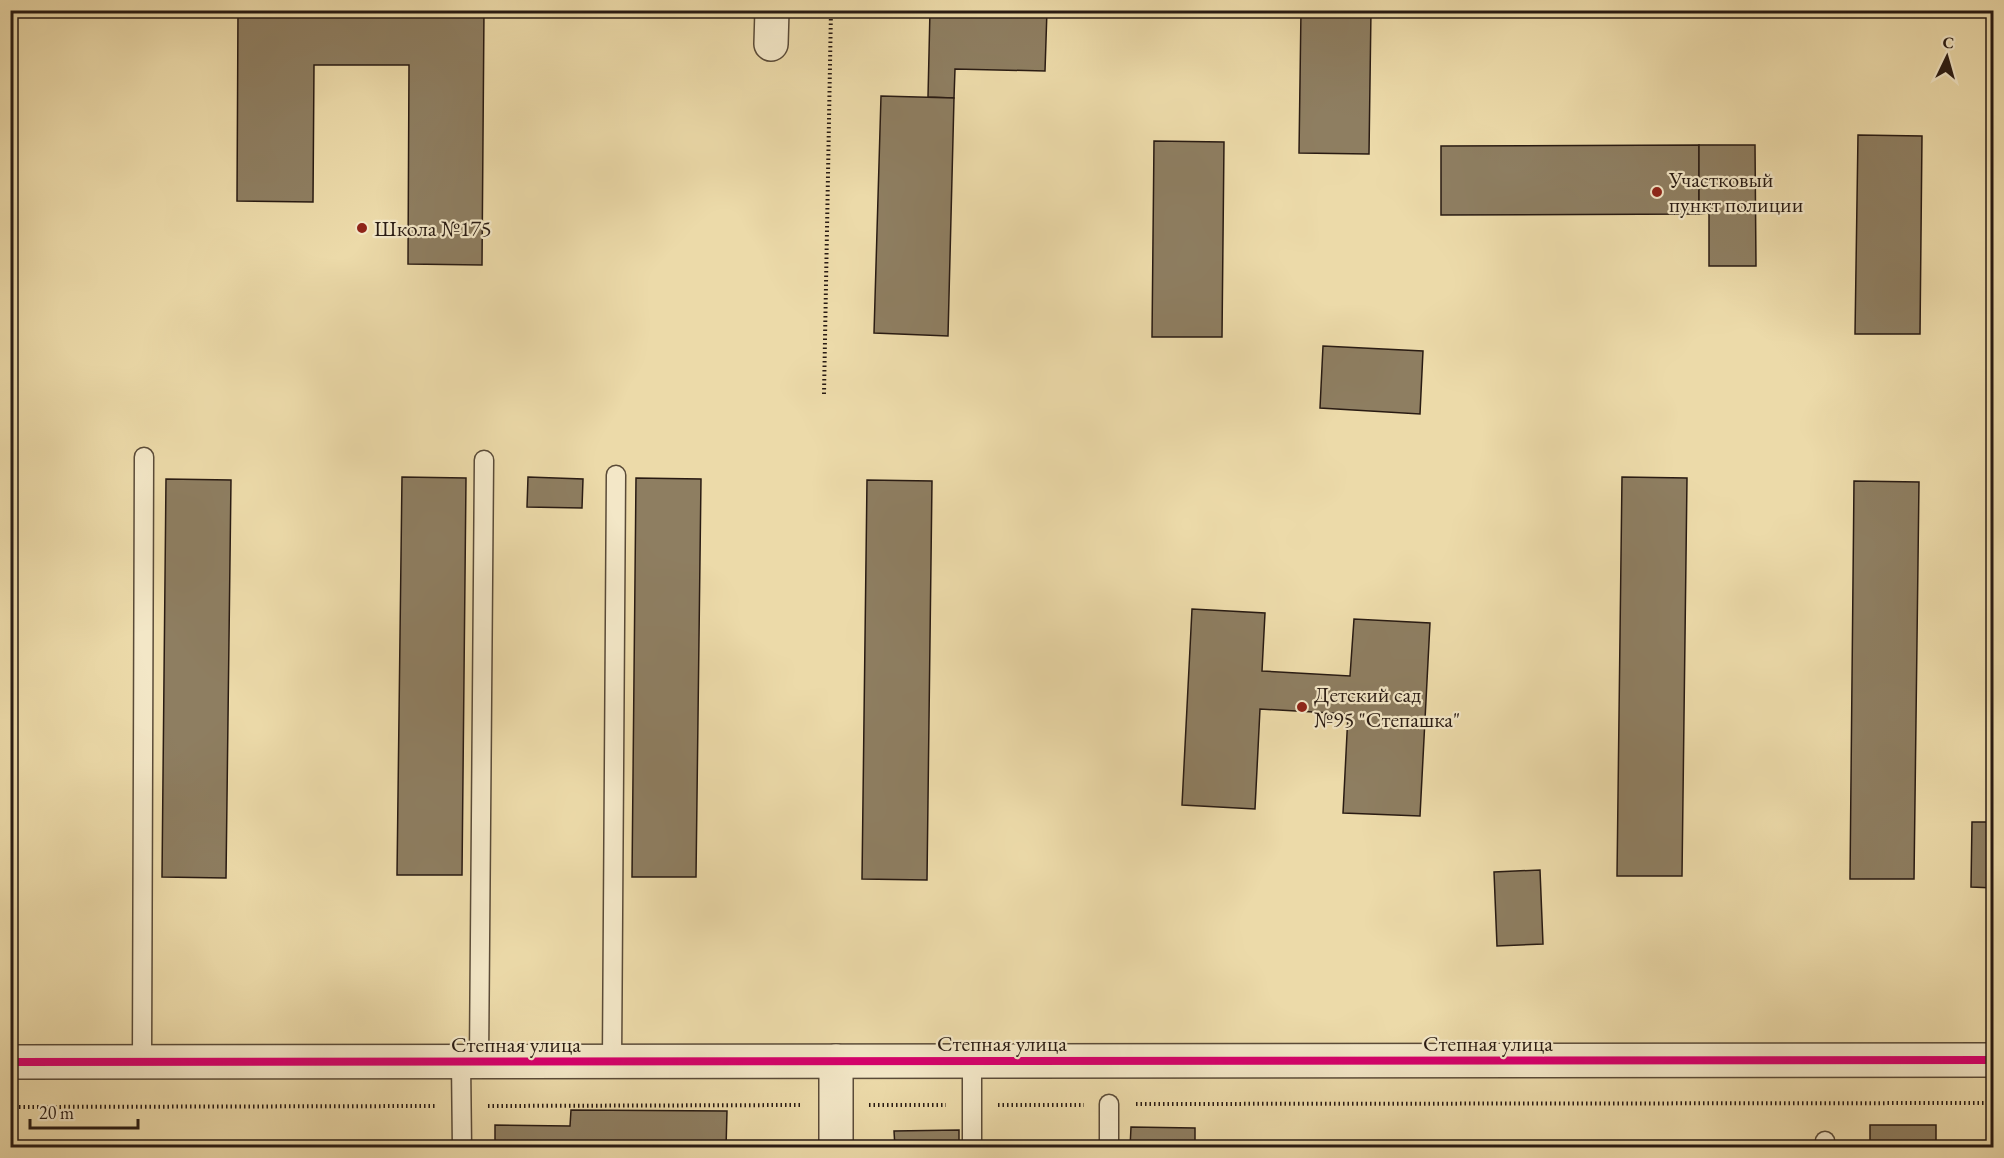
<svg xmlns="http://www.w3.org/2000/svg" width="2004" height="1158" viewBox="0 0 2004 1158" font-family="'EB Garamond',serif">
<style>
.building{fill:#8e7e61;stroke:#291b13;stroke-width:1.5}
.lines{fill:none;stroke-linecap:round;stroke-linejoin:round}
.service-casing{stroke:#5a4b38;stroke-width:21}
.minor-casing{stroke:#5a4b38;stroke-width:36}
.tertiary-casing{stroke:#5a4b38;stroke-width:36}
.path{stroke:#291b13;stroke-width:4;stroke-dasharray:1.5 3;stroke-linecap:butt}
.service{stroke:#f3e7c7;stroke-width:18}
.minor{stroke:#f3e7c7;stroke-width:33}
.tertiary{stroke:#f3e7c7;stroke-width:33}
.cycleway-casing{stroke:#f3e7c7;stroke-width:11}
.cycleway{stroke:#d6006c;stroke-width:8}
.poi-dot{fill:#8f2418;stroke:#f3e7c7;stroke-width:2}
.labels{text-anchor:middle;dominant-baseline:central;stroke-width:4.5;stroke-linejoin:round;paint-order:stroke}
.poi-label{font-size:22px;fill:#291b13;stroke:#f3e7c7;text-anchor:start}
.street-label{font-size:22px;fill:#291b13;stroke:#f3e7c7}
</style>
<rect width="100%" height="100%" fill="#ecdaa9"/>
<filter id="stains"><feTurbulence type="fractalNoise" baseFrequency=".00333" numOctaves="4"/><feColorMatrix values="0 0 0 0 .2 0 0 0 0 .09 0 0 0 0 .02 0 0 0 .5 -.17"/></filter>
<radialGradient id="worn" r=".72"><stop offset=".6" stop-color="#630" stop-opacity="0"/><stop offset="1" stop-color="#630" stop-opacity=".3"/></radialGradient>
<g class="building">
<path d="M238 10H484L482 265 408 264 409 65H314L313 202 237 201Z"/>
<path d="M930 10H1047L1045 71 955 69 954 98 928 97Z"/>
<path d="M1301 10H1371L1369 154 1299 153Z"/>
<path d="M881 96 954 98 948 336 874 333Z"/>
<path d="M1858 135 1922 136 1920 334H1855Z"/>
<path d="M1154 141 1224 142 1222 337H1152Z"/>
<path d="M1699 145V214L1441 215V146Z"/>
<path d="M1699 145H1755L1756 266H1709V213L1699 214Z"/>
<path d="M1323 346 1423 351 1420 414 1320 408Z"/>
<path d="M402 477 466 478 462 875H397Z"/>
<path d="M528 477 583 479 582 508 527 507Z"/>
<path d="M1622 477 1687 478 1682 876H1617Z"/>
<path d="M636 478 701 479 696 877H632Z"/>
<path d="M166 479 231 480 226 878 162 877Z"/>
<path d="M867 480 932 481 927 880 862 879Z"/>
<path d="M1854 481 1919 482 1914 879H1850Z"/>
<path d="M1192 609 1265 613 1262 671 1350 676 1354 619 1430 623 1420 816 1343 813 1348 714 1260 709 1255 809 1182 805Z"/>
<path d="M1972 822H1994V888L1971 887Z"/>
<path d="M1540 870 1543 944 1497 946 1494 872Z"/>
<path d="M571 1110 727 1111 726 1148H495V1125L570 1126Z"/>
<rect x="1870" y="1125" width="66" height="23"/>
<path d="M1131 1127 1195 1128V1148H1130Z"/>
<path d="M959 1130V1148H895L894 1131Z"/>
<path d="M18 1143 375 1145V1148H18Z"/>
</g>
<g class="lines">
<defs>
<g id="service">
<path d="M479 1061 484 460"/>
<path d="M612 1061 616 475"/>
<path d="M972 1061V1148"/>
<path d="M142 1062 144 457"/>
<path d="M461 1062 462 1148"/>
<path d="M1109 1104V1148"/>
<path d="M1825 1148V1141"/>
</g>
<g id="minor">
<path d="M771 44 772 10"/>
<path d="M836 1148V1061"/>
</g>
<path id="tertiary" d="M10 1062 1994 1060"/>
</defs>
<use href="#service" class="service-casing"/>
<use href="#minor" class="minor-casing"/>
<use href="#tertiary" class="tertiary-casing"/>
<g class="path">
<path d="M824 394 831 10"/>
<path d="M1136 1104 1994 1103"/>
<path d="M869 1105H946"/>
<path d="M998 1105H1084"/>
<path d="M488 1106 802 1105"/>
<path d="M10 1107 436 1106"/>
</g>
<use href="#service" class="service"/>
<use href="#minor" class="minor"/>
<use href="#tertiary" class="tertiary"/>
<defs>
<path id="cycleway" d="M10 1062 1994 1060"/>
</defs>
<use href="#cycleway" class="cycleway-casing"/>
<use href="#cycleway" class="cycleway"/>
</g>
<g class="poi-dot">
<circle cx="1657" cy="192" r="6"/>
<circle cx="362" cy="228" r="6"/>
<circle cx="1302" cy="707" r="6"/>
</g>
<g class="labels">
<g class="poi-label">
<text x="1669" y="179">Участковый<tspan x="1669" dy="25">пункт полиции</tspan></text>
<text x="374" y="228">Школа №175</text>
<text x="1314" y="694">Детский сад<tspan x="1314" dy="25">№95 "Степашка"</tspan></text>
</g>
<g class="street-label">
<text x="1002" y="1043">Степная улица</text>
<text x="1488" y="1043">Степная улица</text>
<text x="516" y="1044">Степная улица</text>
</g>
</g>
<rect width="2004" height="1158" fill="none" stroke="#ecdaa9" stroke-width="36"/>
<rect x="12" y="12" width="1980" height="1134" fill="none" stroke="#291b13" stroke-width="3"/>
<rect x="18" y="18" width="1968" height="1122" fill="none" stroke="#291b13" stroke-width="1.5"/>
<g transform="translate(1947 57) rotate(5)" stroke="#f3e7c7" stroke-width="4.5" paint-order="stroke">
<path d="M0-4.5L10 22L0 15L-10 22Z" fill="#291b13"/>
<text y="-9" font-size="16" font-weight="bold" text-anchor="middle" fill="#291b13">С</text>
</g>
<path d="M30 1119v9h108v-9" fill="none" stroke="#291b13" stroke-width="3"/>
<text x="39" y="1119" font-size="18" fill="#291b13" stroke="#f3e7c7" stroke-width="4.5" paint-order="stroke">20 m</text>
<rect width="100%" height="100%" filter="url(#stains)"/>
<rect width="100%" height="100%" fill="url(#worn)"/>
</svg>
